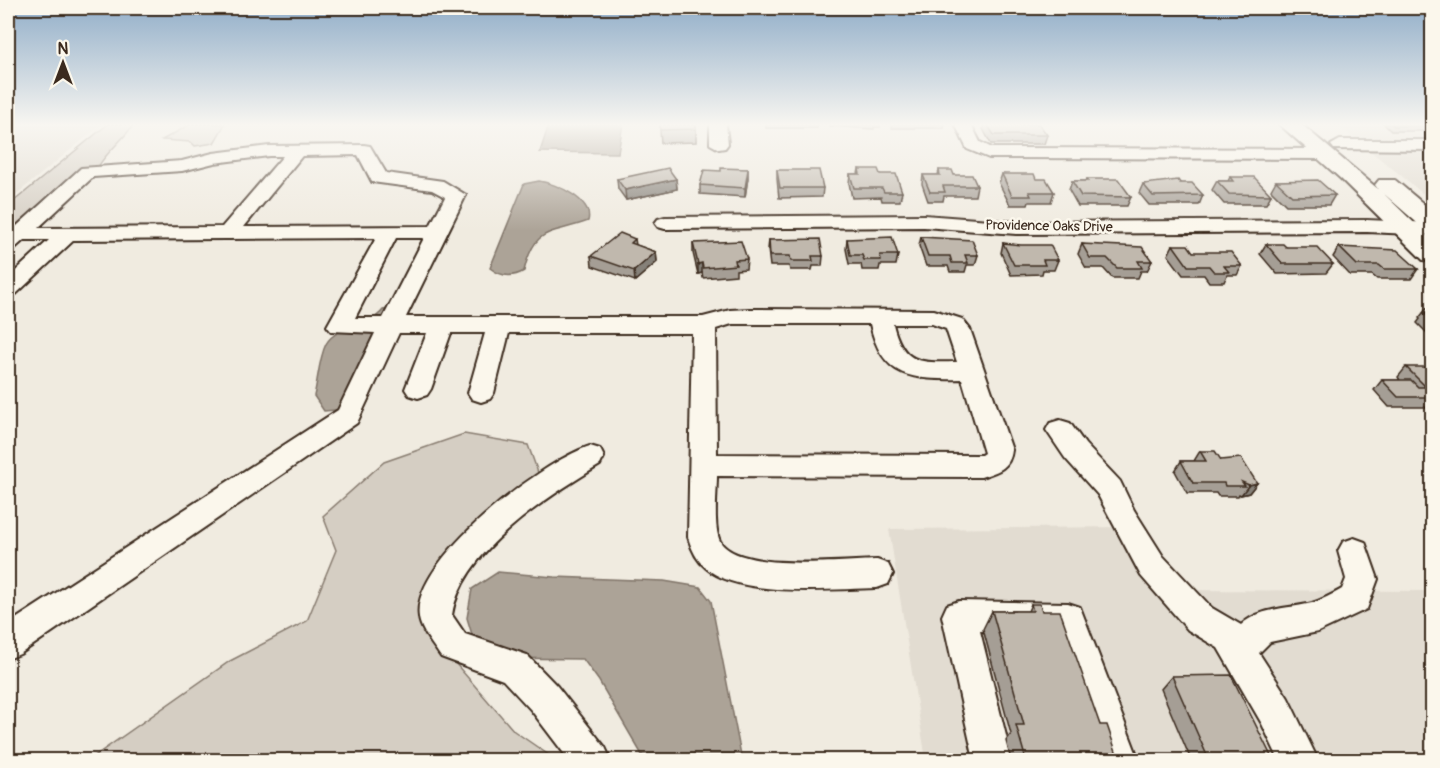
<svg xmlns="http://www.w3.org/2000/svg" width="1440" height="768" viewBox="0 0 1440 768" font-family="Pangolin,sans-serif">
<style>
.built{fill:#e2dcd1}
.green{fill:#d5cec3;stroke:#887c70;stroke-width:1.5}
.water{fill:#aca397;stroke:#7f7367;stroke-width:1.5}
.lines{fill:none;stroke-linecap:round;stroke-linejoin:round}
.minor-casing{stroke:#3b2a1e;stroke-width:4}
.major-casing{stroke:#3b2a1e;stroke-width:4}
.minor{fill:#fbf7ec;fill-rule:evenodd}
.major{fill:#fbf7ec;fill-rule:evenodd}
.wall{fill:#a59e95;stroke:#3b2a1e;stroke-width:1.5}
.shaded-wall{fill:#868179;stroke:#3b2a1e;stroke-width:1.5}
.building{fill:#c0b8ad;stroke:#3b2a1e;stroke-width:1.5}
.labels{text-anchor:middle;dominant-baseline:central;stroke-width:5;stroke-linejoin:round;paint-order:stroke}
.far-street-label{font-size:14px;fill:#3b2a1e;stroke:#fbf7ec}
</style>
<rect width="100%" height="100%" fill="#f0ebe0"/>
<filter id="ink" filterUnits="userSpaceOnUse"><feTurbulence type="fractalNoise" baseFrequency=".0167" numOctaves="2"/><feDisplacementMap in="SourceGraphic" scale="12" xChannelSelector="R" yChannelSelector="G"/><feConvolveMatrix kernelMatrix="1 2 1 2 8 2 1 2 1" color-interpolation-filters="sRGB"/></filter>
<g filter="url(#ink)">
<g class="built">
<path d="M8 124H102L8 201Z"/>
<path d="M1336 124H1432V201L1398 173Z"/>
<path d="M1133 527 1163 590 1432 591V760H926L889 529Z"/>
</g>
<g class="green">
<path d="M108 124H134C122 142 98 158 93 179L26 230H8V206Z"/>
<path d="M191 124H225L214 143 195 146 191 142 162 140Z"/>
<path d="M464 434 528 445 540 478 438 591 436 641 514 731 556 760H89L230 661 307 621 336 550 323 516 384 462Z"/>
</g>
<g class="water">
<path d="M549 124H623L618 153 540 152Z"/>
<path d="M539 181C555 183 594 200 588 221 551 235 535 225 524 271 512 278 500 276 490 268L524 184Z"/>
<path d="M390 309 385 364 375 379 368 402 359 408 324 411 314 396C318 380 319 358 326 344 337 324 369 328 383 310Z"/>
<path d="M498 572 554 577 664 581 700 587 711 601 742 760H645L599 681 583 659 500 658 474 641 467 618 472 589Z"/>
</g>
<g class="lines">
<defs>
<g id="minor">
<path d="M710 124H726L728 144 725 148 719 149 710 144Z"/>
<path d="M955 124H971L980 142 992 148 1324 149 1333 154 1324 159 989 158 967 149Z"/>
<path d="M1340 140H1432V150L1334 149 1331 145Z"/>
<path d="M364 145 370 146 386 173 443 181 466 195 406 317H703L730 310 749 309 934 310 962 319 970 329 1012 450C1010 469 997 472 981 477L717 476C717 492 713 527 720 541 737 572 845 561 877 560L888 564 893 574 888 584 877 588C833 589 740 598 706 568 697 561 691 548 688 537L692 333H509L494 393 490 399 481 402 472 399 468 393 485 333H451L431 389 427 395 418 398 409 395 405 389 427 333H399L357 423 20 654 8 659V624L338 410 375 333 331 331 327 326 376 238 74 240 16 294 8 296V278L49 240H24L15 248 8 250V234L81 168 182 161 213 153 269 146ZM358 155 372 182 432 190 445 197 430 226 244 227 302 156ZM269 156H283L222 227 38 228 93 177 182 171 214 163ZM396 238H424L383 318H355ZM732 324H870C882 379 913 380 962 379L984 453 981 455 717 454 716 329ZM893 324H932L946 329 957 362C919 363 903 364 893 324Z"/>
<path d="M924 215 1016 222 1367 220 1432 223V235L1367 232 1016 234 924 227 665 229 658 227 655 223 658 219 665 217Z"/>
<path d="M1060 420 1070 423 1085 444 1120 481 1134 510 1163 556 1212 608 1241 625C1260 607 1288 609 1312 603 1322 600 1333 594 1342 589L1346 579 1338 551 1343 542 1354 538 1365 542 1378 579 1367 609 1318 632 1270 642 1259 653 1288 698 1318 760H1279L1262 724 1218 648 1188 630 1141 576 1098 495 1065 458 1046 430 1050 423Z"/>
<path d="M590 446 600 449 604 457 600 465C548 497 462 550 452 615L465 634 527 655 557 686 605 747 611 760H569L531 710 503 680 441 657C434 646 420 630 419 617 410 561 543 461 590 446Z"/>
<path d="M959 601 1068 603 1080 607 1139 760H1101L1057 633 980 631 1012 760H974L942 616 947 605Z"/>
</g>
<path id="major" d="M1279 124H1301L1378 189 1375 185 1379 180H1395L1432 211V230L1423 228 1383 193 1432 240V262L1423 260 1341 179Z"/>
</defs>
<use href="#minor" class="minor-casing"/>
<use href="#major" class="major-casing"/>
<use href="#minor" class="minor"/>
<use href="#major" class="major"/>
</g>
<g class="wall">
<path d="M696 124V142L661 143 660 130Z"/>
<path d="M766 124H818L817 128H766Z"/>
<path d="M829 124H880V127H874V129L829 126Z"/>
<path d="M891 124H945L944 128H892Z"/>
<path d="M984 124H1039L1047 135 1044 144H991L983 129Z"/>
<path d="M1384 124H1432V131H1391Z"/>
<path d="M748 169V178L745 197 700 194V185L721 171Z"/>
<path d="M859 169 880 174 902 192 900 201H882L881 197 852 198 849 183 850 174H858Z"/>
<path d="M777 170 823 188 822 197 779 198 777 179Z"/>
<path d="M939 170 954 175 977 186 975 196H944L943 201H928L922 184 923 175H938Z"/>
<path d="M1002 174 1036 179 1054 192 1051 202H1029L1028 205H1010L999 183Z"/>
<path d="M1230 177 1271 195 1266 204H1224L1212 190 1217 181H1228Z"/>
<path d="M617 179H676L677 189 626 200 618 189Z"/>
<path d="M1087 179 1131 197 1127 206H1078L1069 190 1072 181H1086Z"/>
<path d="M1276 181 1335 195 1329 205H1286L1271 190Z"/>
<path d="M1180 183 1203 195 1199 205H1149L1139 193 1143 184Z"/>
<path d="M921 237 978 255 975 265H967L965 272H950L948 266H926L919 246Z"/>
<path d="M635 239 636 245 656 252 657 262 635 281 592 266 591 256Z"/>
<path d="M847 239 898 255 896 265H880L879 270H862L861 264H849L846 249Z"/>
<path d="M769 240 823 256 822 266H813L812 270H790L789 266H770L768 249Z"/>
<path d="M693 243 747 259 746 269 736 270V275L703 278 702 273 698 274 693 253Z"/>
<path d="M1003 243 1058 260 1054 270H1043L1042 274 1011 275 1001 253Z"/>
<path d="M1082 244 1152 261 1147 271H1141L1138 278H1112L1103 268H1086L1078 254Z"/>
<path d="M1266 244 1286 247 1333 264 1326 273 1277 274 1260 254Z"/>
<path d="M1173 245 1193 252 1242 266 1237 275H1227L1224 282H1209L1204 275H1183L1168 255Z"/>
<path d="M1339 247 1418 269 1411 279H1377L1372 275H1350L1333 257Z"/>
<path d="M1427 308H1432V333H1427L1417 323 1420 319 1419 318Z"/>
<path d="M1406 367 1432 375V415L1425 407H1389L1374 390 1382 380H1400L1398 377Z"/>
<path d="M1200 451 1257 483 1249 493 1241 495 1239 494 1238 496H1218L1216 493H1187L1175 471 1181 461H1194Z"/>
<path d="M1031 604 1042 611 1100 725 1119 760H1011L1006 741 1011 734 983 629 992 611H1028Z"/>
<path d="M1172 676 1273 760H1191L1161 689Z"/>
</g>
<g class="shaded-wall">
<path d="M748 169V178L745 197V188Z"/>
<path d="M676 179 677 189 626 200 625 190Z"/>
<path d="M656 252 657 262 635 281 634 271Z"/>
<path d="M702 263V273L698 274V264Z"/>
<path d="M1257 483 1249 493 1241 495 1249 485Z"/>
</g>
<g class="building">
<path d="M660 124H695L696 129 660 130Z"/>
<path d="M987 124H1039L1047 135H994Z"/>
<path d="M1391 124H1432V126H1394Z"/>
<path d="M668 168 676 179 625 190 617 179Z"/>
<path d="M721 168 748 169 745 188 700 185 704 170 721 171Z"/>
<path d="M859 169H878L880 174H896L902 192H884L882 188H854L850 174H860Z"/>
<path d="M777 170H819L823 188H780Z"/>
<path d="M939 170H952L954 175H972L977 186H943L945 192H930L923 175H940Z"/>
<path d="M1002 174H1034L1036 179H1046L1054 192H1029L1031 196H1012Z"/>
<path d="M1230 177H1254L1271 195 1229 194 1217 181H1233Z"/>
<path d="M1087 179H1118L1131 197 1081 196 1072 181H1088Z"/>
<path d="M1178 180 1180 183H1192L1203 195 1153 196 1143 184Z"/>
<path d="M1318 180 1335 195 1292 196 1276 181Z"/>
<path d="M620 233 635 239 631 243 656 252 634 271 591 256Z"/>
<path d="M892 237 898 255H880L881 260H864L862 255H850L847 239Z"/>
<path d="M921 237 972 240 978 255H965L968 263H952L950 256H928Z"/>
<path d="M820 239 823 256H812L813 261H791L790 256H770L769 240Z"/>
<path d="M741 241 747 259 735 260 736 265 703 268 702 263 698 264 693 243Z"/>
<path d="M1003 243 1021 245H1050L1058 260H1043L1045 265H1014Z"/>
<path d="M1082 244 1142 247 1152 261H1138L1142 268H1117L1107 258H1090Z"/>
<path d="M1266 244H1283L1286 247H1317L1333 264H1283Z"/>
<path d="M1173 245H1188L1193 252H1231L1242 266H1224L1229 272H1214L1209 266H1188Z"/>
<path d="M1339 247 1397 250 1418 269H1384L1379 265H1357Z"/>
<path d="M1427 308H1432V321L1424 313H1432Z"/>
<path d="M1406 367H1425L1432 375V397H1398L1382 380H1411L1418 387H1426Z"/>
<path d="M1200 451H1215L1221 460 1241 458 1257 483 1249 485 1242 482 1245 486H1225L1224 483H1193L1181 461H1206Z"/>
<path d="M1031 604H1040L1042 611H1060L1100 725H1107L1119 760H1026L1016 725H1024L992 611H1033Z"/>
<path d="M1231 675 1273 760H1209L1172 676Z"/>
</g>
</g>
<linearGradient id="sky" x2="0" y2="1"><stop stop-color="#90adc8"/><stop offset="0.54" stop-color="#f8f6f1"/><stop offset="1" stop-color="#f8f6f1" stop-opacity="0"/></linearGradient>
<rect width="1440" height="231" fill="url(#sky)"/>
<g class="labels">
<g class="far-street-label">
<text transform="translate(1049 226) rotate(1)">Providence Oaks Drive</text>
</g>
</g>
<rect width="1440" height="768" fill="none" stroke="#fbf7ec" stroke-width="30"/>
<rect x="15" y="15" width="1410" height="738" fill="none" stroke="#3b2a1e" stroke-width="2" filter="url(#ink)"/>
<g transform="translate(63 63)" stroke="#fbf7ec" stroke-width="4.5" paint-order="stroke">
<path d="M0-4.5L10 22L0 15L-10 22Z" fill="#3b2a1e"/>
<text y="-9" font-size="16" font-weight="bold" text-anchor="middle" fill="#3b2a1e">N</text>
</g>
</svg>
